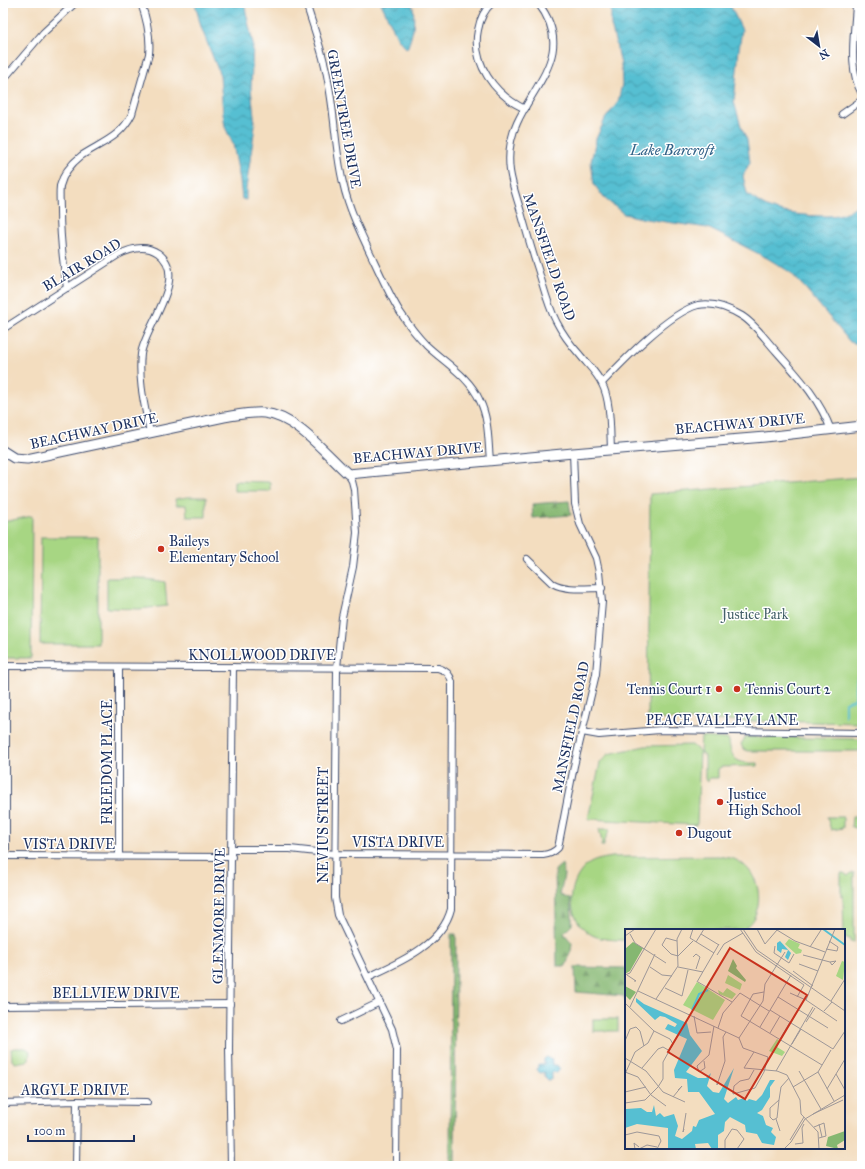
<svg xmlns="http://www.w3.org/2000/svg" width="865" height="1169" viewBox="0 0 865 1169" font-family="'IM FELL Great Primer',serif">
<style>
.green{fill:#a7d683;stroke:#618270}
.forest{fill:url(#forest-firs);stroke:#507368}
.water{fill:url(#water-waves);stroke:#387798}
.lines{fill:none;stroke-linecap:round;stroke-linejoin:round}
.stream{stroke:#56bfd2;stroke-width:2}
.street-casing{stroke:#3b496d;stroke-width:8}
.secondary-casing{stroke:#3b496d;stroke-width:11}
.street{stroke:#fff;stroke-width:6}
.secondary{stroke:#fff;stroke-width:9}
.poi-dot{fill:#c8321e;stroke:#fff;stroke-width:1.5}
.labels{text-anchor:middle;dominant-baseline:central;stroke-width:3;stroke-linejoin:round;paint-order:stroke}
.street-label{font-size:14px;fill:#1b2f5e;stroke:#fff}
.poi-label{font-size:14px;fill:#1b2f5e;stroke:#fff;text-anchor:start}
.park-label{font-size:14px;fill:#456169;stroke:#fff}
.water-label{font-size:15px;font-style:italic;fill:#306187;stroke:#fff}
.inset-river{fill:none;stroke:#56bfd2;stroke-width:2}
.inset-road{fill:none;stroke:#9d9798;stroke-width:1}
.view{fill:#c8321e;fill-opacity:0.15;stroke:#c8321e;stroke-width:2}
.inset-edge{fill:none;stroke:#1b2f5e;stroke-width:2}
</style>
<defs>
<pattern id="forest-firs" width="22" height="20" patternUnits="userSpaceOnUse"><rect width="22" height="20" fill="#85b771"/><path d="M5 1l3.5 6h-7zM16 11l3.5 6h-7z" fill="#6c9560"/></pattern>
<pattern id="water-waves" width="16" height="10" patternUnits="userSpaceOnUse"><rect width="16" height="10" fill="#56bfd2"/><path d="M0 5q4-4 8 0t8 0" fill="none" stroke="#469cae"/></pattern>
</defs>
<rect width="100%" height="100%" fill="#fff"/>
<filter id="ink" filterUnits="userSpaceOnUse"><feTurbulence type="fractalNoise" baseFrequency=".025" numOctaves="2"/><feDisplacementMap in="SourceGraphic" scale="8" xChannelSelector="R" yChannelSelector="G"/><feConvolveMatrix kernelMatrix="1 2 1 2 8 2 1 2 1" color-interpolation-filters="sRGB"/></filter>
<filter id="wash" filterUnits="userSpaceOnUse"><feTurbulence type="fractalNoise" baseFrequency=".012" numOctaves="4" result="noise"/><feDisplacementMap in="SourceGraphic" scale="16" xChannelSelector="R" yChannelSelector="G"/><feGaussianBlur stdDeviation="0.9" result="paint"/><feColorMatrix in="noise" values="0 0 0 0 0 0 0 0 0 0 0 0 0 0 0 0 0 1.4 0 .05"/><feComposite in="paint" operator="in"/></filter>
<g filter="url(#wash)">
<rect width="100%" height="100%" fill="#f3ddbf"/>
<g class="green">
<path d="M862 477V723L648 719 650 494Z"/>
<path d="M234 481 270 482V491H234Z"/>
<path d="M187 497H206V517H187L186 505H176L175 499Z"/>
<path d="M32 516 31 658H3V522Z"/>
<path d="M41 537H98V644H40Z"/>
<path d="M107 578H140L165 582 167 606 139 609 107 608Z"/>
<path d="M701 737 727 739 729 741C731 761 739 764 758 763V766L721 767 718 769V778H709L708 782 705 779V756L700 752 697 824 695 825 588 819 600 763 608 754 645 746 692 745 700 752Z"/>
<path d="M750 737 862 739V751H748L743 749 741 744 745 738Z"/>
<path d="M843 817V828L831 830 827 817Z"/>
<path d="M852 817H862V829L851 827Z"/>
<path d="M599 829H610L604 842V846H601L602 842Z"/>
<path d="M719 856C724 857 730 858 734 859 756 868 764 895 755 915 753 921 747 926 743 930H626V940C616 940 602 940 592 935 568 921 565 888 584 868 591 860 602 859 612 857Z"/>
<path d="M841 873H844L848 876 851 873H854V942H850V939L844 938 843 896H841Z"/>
<rect x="593" y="1019" width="25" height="12"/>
<path d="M15 1048H26L30 1051 29 1059 27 1061 15 1063 12 1060 11 1049Z"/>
</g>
<g class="forest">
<path d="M569 501 571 515 533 518 532 504Z"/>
<path d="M562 864 564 875 560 895 570 899 572 915V925L564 933 572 943 571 951 566 966H557L555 870Z"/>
<path d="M451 934H456L455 1166H450Z"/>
<path d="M575 967 626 968V1002L624 996 576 992Z"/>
</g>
<g class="water">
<path d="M195 3H244L253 44 251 88 255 126 246 189V200L242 199 240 180 233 144 225 127 223 113 220 75 201 27Z"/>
<path d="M381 3H412C416 19 413 34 407 49L398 39Z"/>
<path d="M611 3H729L742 30 739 49 734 102 741 126 747 140 750 162 743 176 747 194C753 198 759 203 765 206 779 214 822 218 838 215 848 213 855 207 862 201V345L850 342 806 289 790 272 767 258 708 228 646 219 624 214 604 198 594 184 591 162 596 139 605 119 618 102 622 84 621 64 611 25Z"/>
<path d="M547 1057 552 1060V1065H557L560 1069 557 1073 552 1072V1079L548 1080 544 1076 545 1072 541 1073 537 1071V1068L539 1065H544V1059Z"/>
</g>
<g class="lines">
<path class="stream" d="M845 717V702L855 699 857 677 862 676"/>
</g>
</g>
<g filter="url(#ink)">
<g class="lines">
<defs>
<g id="street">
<path d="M306 3C314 29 324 55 328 81 335 115 335 150 343 183 349 210 362 236 374 261 382 278 390 296 400 312 408 324 416 335 426 345 445 363 469 376 480 401 489 419 488 441 490 460"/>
<path d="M492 3C484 10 480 19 478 30 471 63 495 95 525 109"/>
<path d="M538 3C575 51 536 81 517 123 510 138 508 155 510 171 512 185 517 198 521 212 526 230 531 248 537 266 543 284 547 304 556 321 562 333 571 345 580 355 588 365 597 373 602 384 611 401 610 430 611 449"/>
<path d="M856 3C855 32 847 68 862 94"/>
<path d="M3 80 43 33 75 3"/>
<path d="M842 114 862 100"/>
<path d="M67 288C63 262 60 237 60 211 60 203 59 194 60 186 63 174 71 164 81 156 102 142 120 138 132 114L149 54C151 36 147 20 141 3"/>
<path d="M3 329 118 255C131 248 145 244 158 253 190 276 145 326 141 354 138 381 145 407 150 433"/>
<path d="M602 383C623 361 669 313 698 305 713 302 729 308 742 316 755 324 765 339 776 351 798 376 819 398 831 430"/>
<path d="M348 474 352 481 354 489 357 533 353 567 342 617 337 668 335 898 338 915 392 1029 397 1050 396 1166"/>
<path d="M527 559 552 583C566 591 586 588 602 588"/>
<path d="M3 666 438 668C446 670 450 674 452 682L451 909C442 945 398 963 368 977"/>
<path d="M582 732 599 735 660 730 862 733"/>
<path d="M232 849H290L335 854 543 855C549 854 553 853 558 848L574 766 596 674 602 602 599 572 596 558 580 524 575 504 573 453"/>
<path d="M3 856 232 857"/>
<path d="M6 856V666"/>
<path d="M119 856V667"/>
<path d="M3 1006 230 1004"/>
<path d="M341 1021 380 1002"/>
<path d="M3 1103 77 1101 147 1102"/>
<path d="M76 1166 77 1101"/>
<path d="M231 1166 229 1049 233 667"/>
</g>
<path id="secondary" d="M3 451 14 458 27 459 224 417C237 415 251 412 264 413 296 416 325 453 348 474L573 453 765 437 862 426"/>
</defs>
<use href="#street" class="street-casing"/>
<use href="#secondary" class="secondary-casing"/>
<use href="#street" class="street"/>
<use href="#secondary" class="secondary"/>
</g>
</g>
<g class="poi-dot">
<circle cx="161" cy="549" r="4"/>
<circle cx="719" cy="689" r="4"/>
<circle cx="737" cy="689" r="4"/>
<circle cx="720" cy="802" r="4"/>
<circle cx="679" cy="833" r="4"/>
</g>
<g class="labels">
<g class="street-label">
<text transform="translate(344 119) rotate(80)">GREENTREE DRIVE</text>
<text transform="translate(549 257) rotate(71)">MANSFIELD ROAD</text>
<text transform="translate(82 265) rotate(-31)">BLAIR ROAD</text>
<text transform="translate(740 424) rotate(-5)">BEACHWAY DRIVE</text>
<text transform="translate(94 431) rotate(-12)">BEACHWAY DRIVE</text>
<text transform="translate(418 453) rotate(-5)">BEACHWAY DRIVE</text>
<text x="262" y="655">KNOLLWOOD DRIVE</text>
<text x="722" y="720">PEACE VALLEY LANE</text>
<text transform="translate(571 727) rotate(-78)">MANSFIELD ROAD</text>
<text transform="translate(107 762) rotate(-90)">FREEDOM PLACE</text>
<text transform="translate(323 825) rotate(-90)">NEVIUS STREET</text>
<text x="398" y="842">VISTA DRIVE</text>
<text x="69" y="844">VISTA DRIVE</text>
<text transform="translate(219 916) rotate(-89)">GLENMORE DRIVE</text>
<text x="116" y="993">BELLVIEW DRIVE</text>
<text x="75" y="1090">ARGYLE DRIVE</text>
</g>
<g class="poi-label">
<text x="169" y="541">Baileys<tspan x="169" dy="16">Elementary School</tspan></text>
<text x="711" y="689" text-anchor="end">Tennis Court 1</text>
<text x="745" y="689">Tennis Court 2</text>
<text x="728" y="794">Justice<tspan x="728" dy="16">High School</tspan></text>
<text x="687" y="833">Dugout</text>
</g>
<g class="park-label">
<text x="755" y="614">Justice Park</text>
</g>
<g class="water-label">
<text x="672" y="150">Lake Barcroft</text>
</g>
</g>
<g transform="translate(625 929)">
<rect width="220" height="220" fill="#f3ddbf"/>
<path d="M164 10 175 15 173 19 177 21 176 24 171 25 160 15ZM217 32 220 33 218 51 211 47ZM103 46 117 55 115 61 100 54ZM72 53 100 71 88 91 58 76ZM102 59 111 65 107 70 94 65 93 61 98 64ZM152 110 155 112 152 118 160 123 157 127 144 122Z" fill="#a7d683"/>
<path d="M8 13 18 19 5 42 0 45V20ZM108 30 112 37 111 39 121 51 120 53 103 42ZM0 57 11 63 5 71 0 66ZM220 202V211L212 216 213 220 201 217 203 208Z" fill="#85b771"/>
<path d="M155 12 166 24 163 31 160 28 163 21 157 20 156 24 152 21V14ZM11 69 19 75 62 94 65 106 77 122 61 143 73 149H81L86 144 82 157 88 163 94 164 109 139 99 170 103 174 111 168 113 171 119 169 122 172 124 170 131 172 137 166 145 151H150L145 158V168L137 181 132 184 138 187 141 196 148 199 146 203 151 208 149 216 137 214 132 205 121 203 120 196 105 188 100 193 99 202 93 206V220H87L83 214 70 215 71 220H43V199L12 195 0 199 1 180 16 179 22 183H27L29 176 31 187 35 184 39 188 49 185 53 197 50 207 57 210 67 202 68 197 71 198 74 191 90 185 74 163H63L62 150 50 149 49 141 62 110 40 100 43 95 50 98 52 95 40 88 35 87 30 91 11 73Z" fill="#56bfd2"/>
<path class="inset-river" d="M198 0 220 16M67 81 74 65 83 61"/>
<path class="inset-road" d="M68 0 65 9 89 24M115 0 131 23 179 56 172 68M118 0 132 21 220 82M132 0 140 15 152 1M152 1 170 12 200 23M5 5 10 14 41 34M76 5 94 16M0 7 10 0M52 12 41 9 37 16 46 25 53 27 68 12M71 13 79 0M150 17 149 24 164 34 169 25M185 18 196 1M201 20 212 22 213 18 204 12M92 26 99 15 118 4M178 26 205 33 207 36 211 32 205 33M68 28 71 25 75 28 71 40M174 35 193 42M25 38 37 46 47 47M53 38 78 43M168 42 188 57M0 46 5 44 31 0M2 46 11 52H9M72 53 94 15M73 53 107 73M40 59 57 67 63 41M13 62 114 109 118 119 143 128 139 143 130 159 108 165 109 157 115 152 124 150 129 141M139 63 128 65 116 87 197 136M165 64 181 71M153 68 203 99M31 70 53 37 52 10 57 0M181 71 210 0M181 71 212 92M206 72 220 50M0 74 29 102 45 110 48 115 38 133V150L33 158 20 171 0 174M5 78 30 25M145 81 208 120M199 82 207 73M69 87 72 104 86 103M181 93 190 79M135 98 166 46M93 99 98 84 115 64 144 82M145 104 155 87M114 109 138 72 140 55 160 23M155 110 165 93M0 112 5 100 11 98 15 102 19 117M167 115 176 100M208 120 220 102M129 123 119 139 152 142 162 146 175 171 176 185 193 203 194 220M0 129 21 142 38 163 60 173M79 132 80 139 74 143 72 137 84 126 89 97M17 139 33 120 38 118 45 122M151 142 188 78M174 142 196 180M0 143 13 148 26 166 41 177M193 143 209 172M0 145 10 123 23 114 29 102M211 145 220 161M92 154V156L100 132 98 108 101 103M168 158 193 143 206 121M202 160 220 130M0 163 21 158M48 168 57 157 53 161M154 171 152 189 148 191 145 188V179L154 171 156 158 164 149M188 185 218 171M151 190 155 202M194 195 197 208M189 198 199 194 201 207 194 209M59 200 58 203 61 184M0 206 12 203 34 207 36 212 32 220M165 211 179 188M170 215 178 214 177 199 179 195M10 220 9 214 14 218M14 220 22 216 32 218M100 220V211L107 200 112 201 119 210M112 220 119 210M159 220 166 213 180 190 220 166"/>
<path class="view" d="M105 19 182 66 120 170 43 123Z"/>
<rect width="220" height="220" class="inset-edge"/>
</g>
<rect width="865" height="1169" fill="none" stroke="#fff" stroke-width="16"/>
<g transform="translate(819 46) rotate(149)" stroke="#ffffff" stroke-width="3" paint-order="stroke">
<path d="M0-3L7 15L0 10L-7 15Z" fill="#1b2f5e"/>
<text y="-6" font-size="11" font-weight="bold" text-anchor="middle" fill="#1b2f5e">N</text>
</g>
<path d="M28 1135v6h106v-6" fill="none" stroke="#1b2f5e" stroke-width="2"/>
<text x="34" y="1135" font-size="12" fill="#1b2f5e" stroke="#ffffff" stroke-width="3" paint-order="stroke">100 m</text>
</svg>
